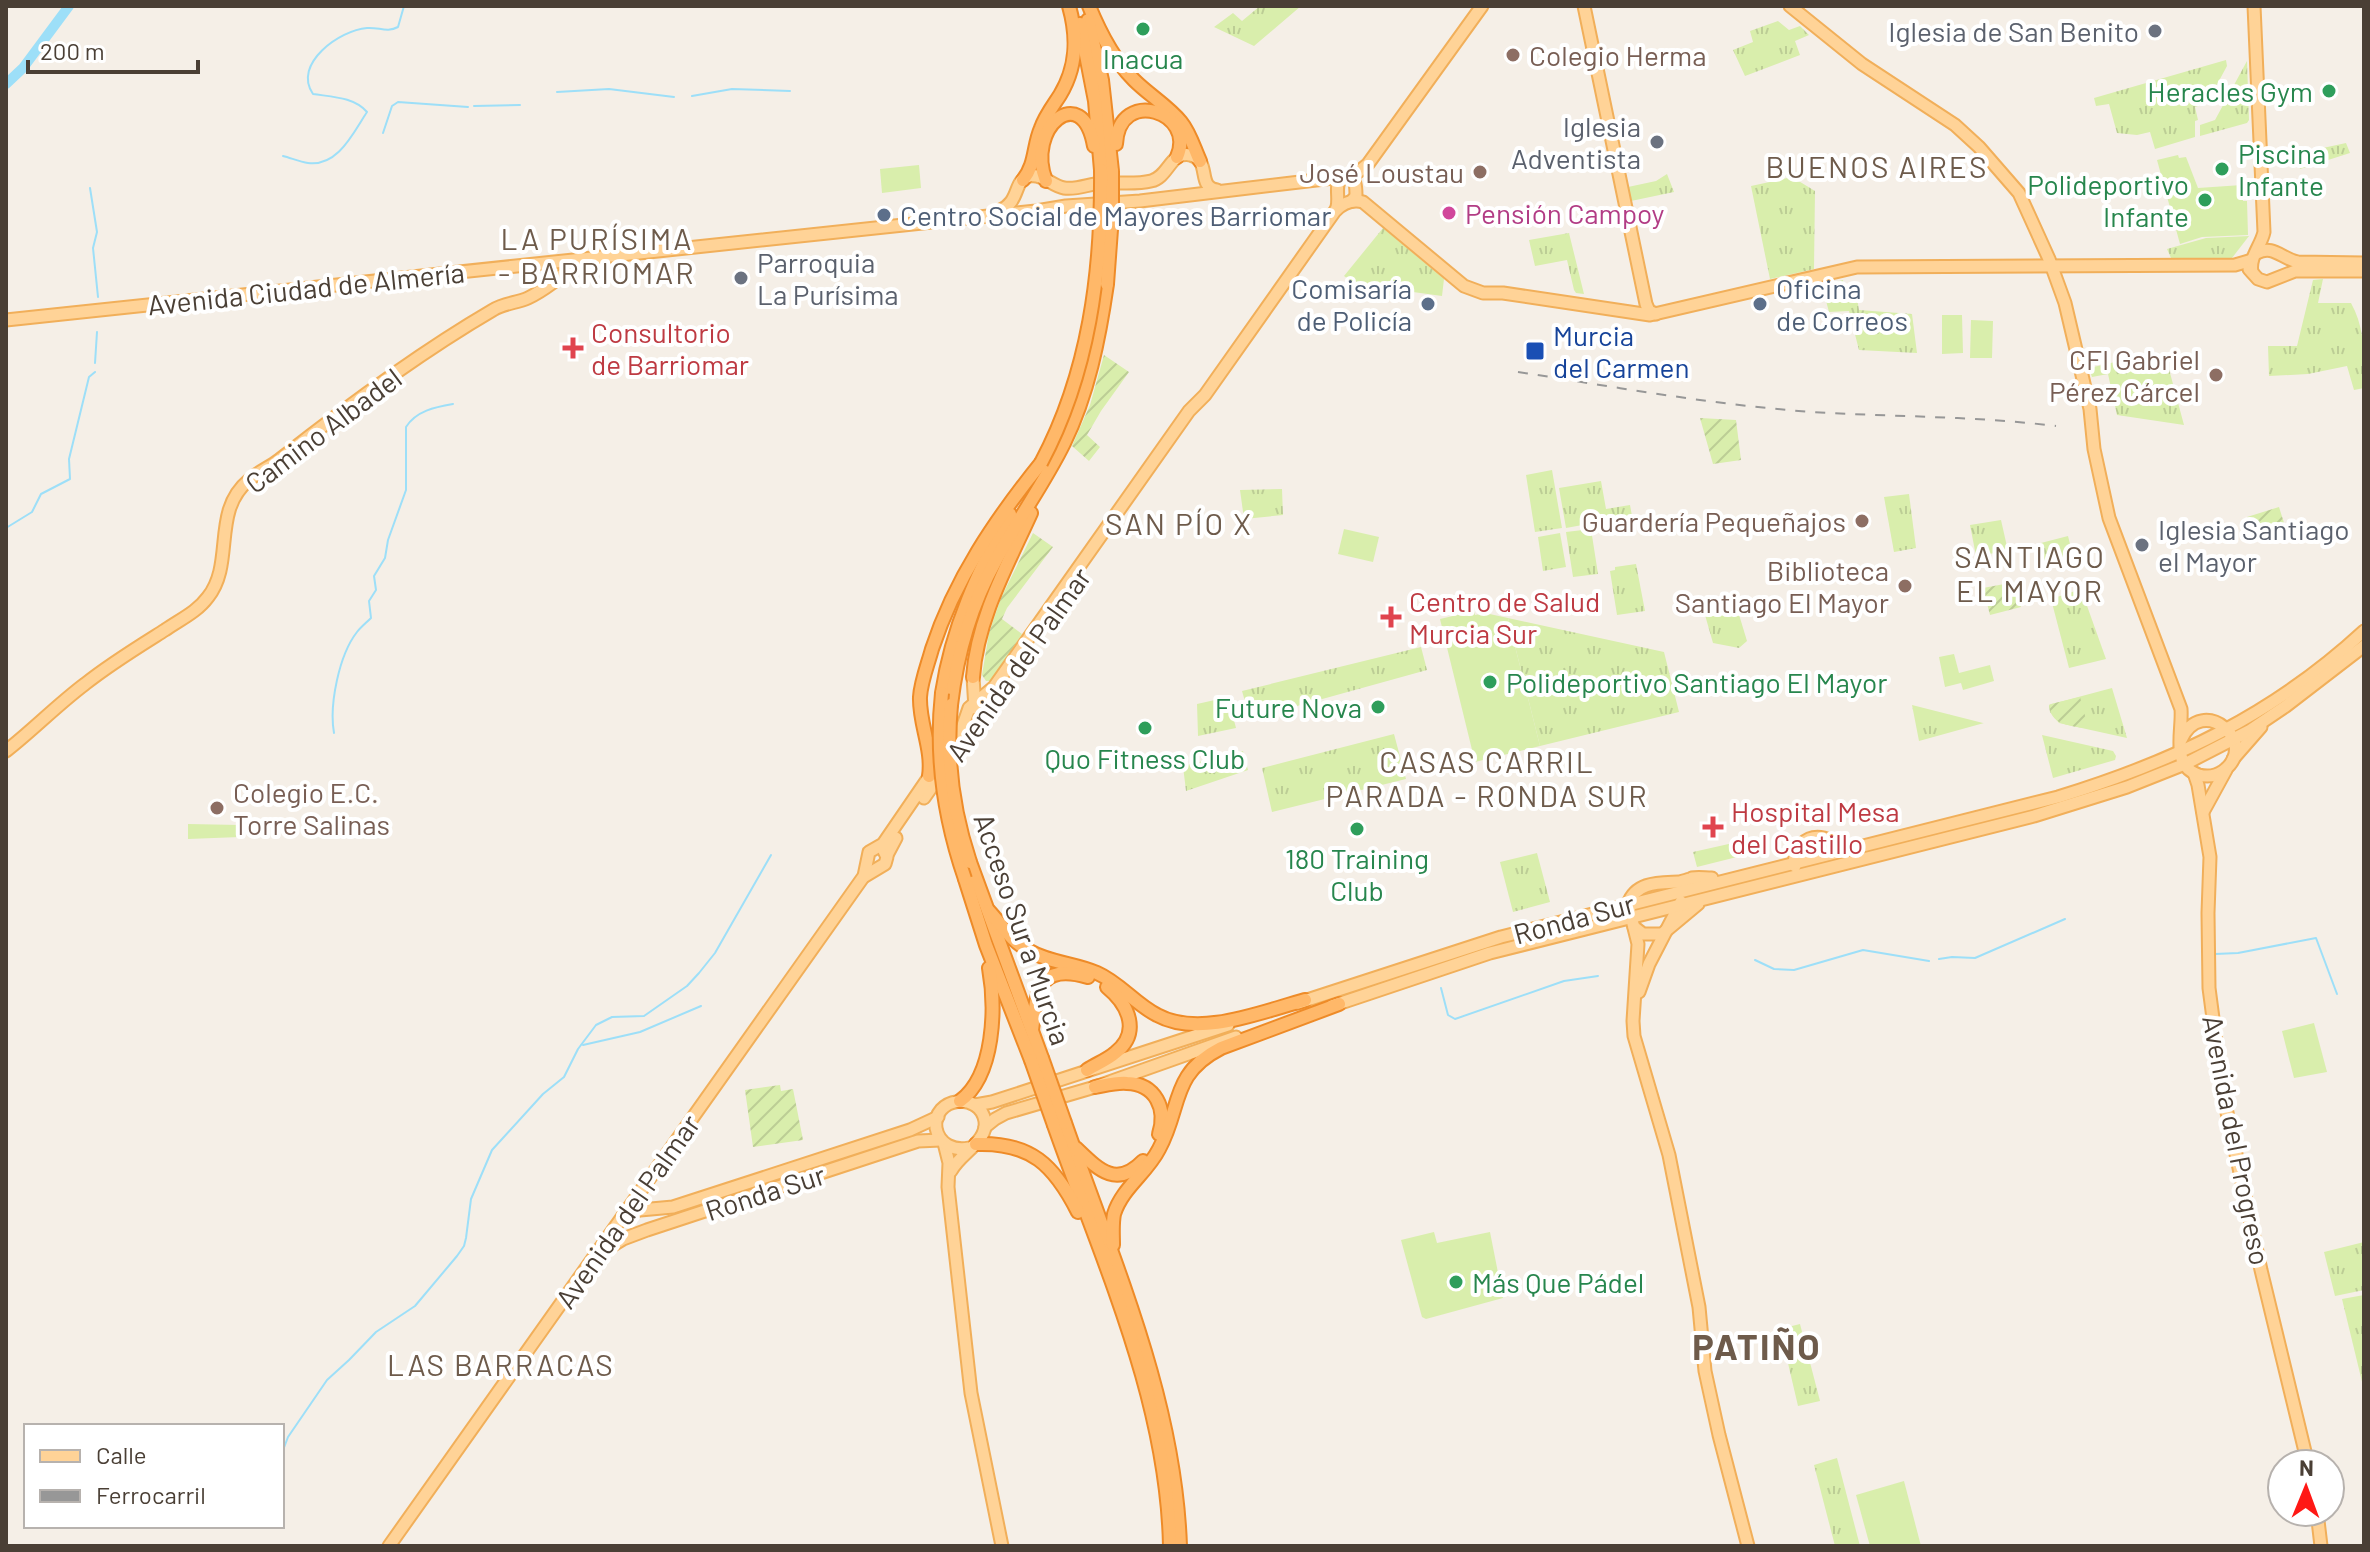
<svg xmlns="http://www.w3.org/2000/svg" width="2370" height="1552" viewBox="0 0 2370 1552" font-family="Barlow,sans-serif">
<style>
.grass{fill:url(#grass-tufts)}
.garden{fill:url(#garden-furrows)}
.pitch{fill:#d9eeac}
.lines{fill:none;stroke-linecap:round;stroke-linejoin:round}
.stream{stroke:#9ddff8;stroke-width:2}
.river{stroke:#9ddff8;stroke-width:10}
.major-casing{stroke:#f1af5a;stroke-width:15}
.highway-casing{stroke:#ee8b28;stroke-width:16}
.major{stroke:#ffd397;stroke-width:11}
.highway{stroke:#ffb869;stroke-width:12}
.rail{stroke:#979797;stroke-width:2;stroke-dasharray:10 10;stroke-linecap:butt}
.highway-bridge-casing{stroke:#ee8b28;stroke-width:16;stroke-linecap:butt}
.highway-bridge{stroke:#ffb869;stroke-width:12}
.leisure-dot{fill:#2e9e5b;stroke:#fff;stroke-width:3}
.worship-dot{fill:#6b7280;stroke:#fff;stroke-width:3}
.education-dot{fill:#8d6e63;stroke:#fff;stroke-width:3}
.hotel-dot{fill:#d1479c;stroke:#fff;stroke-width:3}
.service-dot{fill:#5c6f8a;stroke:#fff;stroke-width:3}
.health-dot{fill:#e0444e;stroke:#fff;stroke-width:3}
.transit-dot{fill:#1a4fb4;stroke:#fff;stroke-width:3}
.labels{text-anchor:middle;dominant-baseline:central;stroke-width:8;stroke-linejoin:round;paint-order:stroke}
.worship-label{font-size:28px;fill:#5b616d;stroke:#fff;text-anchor:end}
.education-label{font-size:28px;fill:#785e54;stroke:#fff;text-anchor:end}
.leisure-label{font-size:28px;fill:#27864d;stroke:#fff}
.hotel-label{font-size:28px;fill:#b23c85;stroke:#fff;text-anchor:start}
.service-label{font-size:28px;fill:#4e5e75;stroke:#fff;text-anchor:start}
.street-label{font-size:28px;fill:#4a3f35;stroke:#fff}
.health-label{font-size:28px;fill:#be3a42;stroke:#fff;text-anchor:start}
.transit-label{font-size:28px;fill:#164399;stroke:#fff;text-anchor:start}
.neighbourhood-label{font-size:30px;letter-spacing:2px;fill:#6e5b4b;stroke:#fff}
.district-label{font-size:36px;font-weight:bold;letter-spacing:2px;fill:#6e5b4b;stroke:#fff}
</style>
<defs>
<pattern id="grass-tufts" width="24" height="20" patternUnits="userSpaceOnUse" patternTransform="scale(2)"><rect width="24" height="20" fill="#d9eeac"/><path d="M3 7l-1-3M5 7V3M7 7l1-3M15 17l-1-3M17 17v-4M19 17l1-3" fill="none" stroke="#bccd95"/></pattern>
<pattern id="garden-furrows" width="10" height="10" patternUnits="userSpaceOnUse" patternTransform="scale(2)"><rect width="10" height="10" fill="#d9eeac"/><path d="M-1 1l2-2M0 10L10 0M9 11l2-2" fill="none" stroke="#bccd95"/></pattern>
</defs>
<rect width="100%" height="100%" fill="#f5efe7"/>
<g class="grass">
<path d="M1260 6H1301L1254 46 1214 27 1233 13 1242 21Z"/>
<path d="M1778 21 1789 30 1800 26 1809 35 1795 41 1800 55 1745 76 1733 50 1753 42 1750 31Z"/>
<path d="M2226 60 2227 66 2207 103 2195 107 2198 120 2195 121V137L2155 149 2150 132 2137 135 2117 133 2109 104 2096 106 2094 98Z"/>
<path d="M2247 61 2249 120 2247 123 2200 136V125L2215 120Z"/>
<path d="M2346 143 2350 153 2300 169 2295 154Z"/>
<path d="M1667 174 1674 192 1631 201 1628 187 1656 181Z"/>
<path d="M1792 177 1815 191 1814 269 1770 279 1751 186Z"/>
<path d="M1383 228 1444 279 1442 296 1413 292 1375 298 1344 276Z"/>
<path d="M1569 233 1584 294 1576 293 1574 290 1567 260 1535 266 1529 240Z"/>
<path d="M2249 236 2232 258H2171L2167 249 2206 238Z"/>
<path d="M2323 279 2318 303H2351C2366 330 2364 358 2364 388L2354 390 2347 366 2308 374 2269 376 2268 346H2297L2313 280Z"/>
<path d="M1843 280 1847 299 1857 298 1859 310 1912 314 1917 353 1859 350 1849 311 1829 312 1822 286Z"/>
<path d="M2166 358 2184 425 2117 415 2108 374 2092 377 2089 368 2128 359Z"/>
<path d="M1552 470 1562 528 1535 532 1526 475Z"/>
<path d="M1601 481 1606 509 1630 505 1632 516 1566 528 1559 488Z"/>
<path d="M1282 489 1283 515 1244 519 1240 490Z"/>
<path d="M1909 494 1916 548 1894 552 1884 497Z"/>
<path d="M2001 520 2008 551 1976 556 1970 525Z"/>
<path d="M1591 529 1598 574 1573 577 1566 532Z"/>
<path d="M1560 533 1566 567 1543 571 1538 537Z"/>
<path d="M2068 536 2073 556 2042 564 2037 544Z"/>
<path d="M1636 564 1645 611 1617 615 1610 571 1615 570V567Z"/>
<path d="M2081 589 2106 659 2069 668 2051 599Z"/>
<path d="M1737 608 1747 641 1739 648 1713 643 1705 615Z"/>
<path d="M1508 618 1664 652 1679 712 1540 746Z"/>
<path d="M1421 647 1427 670 1250 719 1242 691Z"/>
<path d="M2112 688 2127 738 2059 723 2050 712 2049 705 2052 704Z"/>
<path d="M1228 697 1236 728 1198 736 1197 704Z"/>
<path d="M1912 705 1983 723H1984L1919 741Z"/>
<path d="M1394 734 1406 779 1272 812 1262 768Z"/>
<path d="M2042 735 2113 751 2116 756 2115 760 2053 778Z"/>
<path d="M1243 751 1248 770 1186 791 1183 766Z"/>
<path d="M1742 841 1745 855 1697 867 1693 852Z"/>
<path d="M1537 853 1550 902 1513 912 1500 862Z"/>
<path d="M2364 1242V1290L2335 1296 2324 1252Z"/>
<path d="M2364 1295V1390L2342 1299Z"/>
<path d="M1800 1324 1820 1401 1798 1406 1780 1329Z"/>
<path d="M1837 1458 1860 1546H1835L1814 1465Z"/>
</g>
<g class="garden">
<path d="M1104 355 1129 372 1101 411 1087 435 1100 447 1089 461 1072 446 1090 405Z"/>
<path d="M1700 418 1736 420 1741 460 1713 464Z"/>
<path d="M2279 507 2285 526 2252 536 2247 517Z"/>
<path d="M1033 533 1053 547 1007 608 1002 619 1022 634 991 681H986L982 675 989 633 1001 598Z"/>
<path d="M2015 582 2021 607 1990 615 1983 588Z"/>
<path d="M2080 697 2087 723 2083 728C2068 725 2051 725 2049 705L2051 704Z"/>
<path d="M780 1085 781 1091 793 1089 803 1140 753 1147 745 1090Z"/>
</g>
<g class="pitch">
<path d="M2178 155 2179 158 2186 157 2198 188 2242 185 2243 201H2247L2248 235 2202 237 2180 244 2157 160Z"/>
<path d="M919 165 921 188 882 193 880 169Z"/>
<path d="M1942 315H1962L1963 353 1942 354Z"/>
<path d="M1971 320 1993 321 1992 358H1970Z"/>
<path d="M1344 529 1379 537 1373 562 1338 554Z"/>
<path d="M1474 611 1475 615 1485 613 1508 618 1540 746 1475 762 1440 619Z"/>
<path d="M1954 654 1959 673 1990 665 1994 681 1963 690 1961 683 1945 687 1939 657Z"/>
<path d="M188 824 240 825V837L188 839Z"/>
<path d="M2314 1023 2327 1072 2294 1078 2282 1031Z"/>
<path d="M1434 1232 1437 1243 1490 1232 1503 1298 1426 1319 1422 1317 1401 1240Z"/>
<path d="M1904 1481 1921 1546H1870L1856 1495Z"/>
</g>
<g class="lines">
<g class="stream">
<path d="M557 92 609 89 674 97"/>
<path d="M692 96 732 89 790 91"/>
<path d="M474 106 520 105"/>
<path d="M383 133 392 106 398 102 468 107"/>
<path d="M283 156C291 158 300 162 308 163 338 167 353 133 367 112 354 97 332 97 313 94 292 64 340 30 367 28 379 27 387 33 398 27L404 6"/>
<path d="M90 188 97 232 93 248 98 297"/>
<path d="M95 363 97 332"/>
<path d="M6 528 32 512 41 494 70 479 69 459 89 377 95 372"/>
<path d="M334 733C329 705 339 655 357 632 361 627 366 623 371 618L369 601 376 590 374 576 385 558 388 540 406 490V427C416 411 435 407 453 404"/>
<path d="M2215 954 2238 953 2316 938 2337 994"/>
<path d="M1939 959 1952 957 1975 958 2065 919"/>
<path d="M1755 960 1774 969 1794 970 1863 950 1929 961"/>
<path d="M1441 988 1448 1015 1455 1019 1564 981 1598 976"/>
<path d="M583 1045 640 1032 701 1006"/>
<path d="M282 1453 288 1437 327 1380 349 1360 376 1332 415 1306 457 1256 464 1246 466 1238 471 1199 492 1150 543 1094 564 1077 578 1049 596 1025 612 1017 644 1016 687 986 699 973 715 953 771 855"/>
<path d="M222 1527 223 1526"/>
</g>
<path class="river" d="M6 84 23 68 69 6"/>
<defs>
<g id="major">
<path d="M1584 6 1646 304 1649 311 1656 314"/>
<path d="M1790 6 1862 64 1955 125 1979 147 2019 193 2049 259 2065 303 2090 409 2094 449 2109 518 2181 709C2183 731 2170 766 2199 775 2207 777 2216 776 2223 771 2261 744 2202 692 2181 740"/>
<path d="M1347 176C1356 178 1356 187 1356 196L1352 201"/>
<path d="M1336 210C1341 199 1333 186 1342 177"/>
<path d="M999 211C1022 201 1012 180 1030 176 1042 173 1052 186 1064 188 1077 190 1089 184 1101 183 1117 182 1135 185 1151 181 1169 177 1170 151 1190 155 1212 160 1196 187 1217 190"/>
<path d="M2257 253C2273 244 2282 259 2298 262L2364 263"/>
<path d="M2249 269 2258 279 2267 282 2295 271H2364"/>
<path d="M2252 272C2249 257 2261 246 2264 232L2254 6"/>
<path d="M6 320 1036 211 1066 206 1140 201 1342 177 1358 172 1368 164 1482 6"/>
<path d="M973 677 975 708"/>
<path d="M948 750 960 734 969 708 994 687 1189 411 1205 395 1335 211C1343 203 1352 199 1363 202L1464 286 1483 293H1503L1650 315 1857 267 2235 265 2252 260"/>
<path d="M6 751C33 730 57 705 85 684 110 664 138 647 165 630 181 619 197 612 208 597 235 563 211 511 249 480 258 472 270 467 279 460 345 408 421 352 493 310 504 303 517 303 528 298 547 289 565 273 582 259"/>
<path d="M2233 759 2261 727"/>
<path d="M2194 773 2198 785 2210 857 2208 913 2209 988 2223 1094 2261 1270 2308 1464"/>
<path d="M924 798 1004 684"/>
<path d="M2203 812 2226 770"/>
<path d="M887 855 896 838"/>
<path d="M1795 866C1792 849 1806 834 1824 838 1832 840 1841 846 1849 850"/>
<path d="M865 876 885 864 887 857 884 851"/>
<path d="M1712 878C1705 878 1698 877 1692 878 1691 879 1680 882 1679 882 1660 883 1636 881 1628 904L1638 944 1633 1021 1634 1036 1669 1155 1699 1307 1705 1371 1719 1435 1748 1546"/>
<path d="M1634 927 1643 934H1662L1698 904"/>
<path d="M1639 992 1649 964 1681 902"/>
<path d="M1298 1003 1501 937 2058 797C2175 761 2273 715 2364 631"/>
<path d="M1332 1006 1490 953 2034 816 2127 787 2185 764 2249 731 2286 706 2364 646"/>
<path d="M975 1105 992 1102 1228 1025"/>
<path d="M985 1127 995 1119 1006 1113 1095 1087 1236 1037"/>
<path d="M944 1143 949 1163 948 1187 971 1393 1002 1546"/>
<path d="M951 1171C960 1153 988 1142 985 1121 980 1091 932 1097 936 1128 939 1145 955 1151 969 1148"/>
<path d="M623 1216 640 1210 673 1207 910 1130 938 1117"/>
<path d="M600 1253 623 1239 647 1230 918 1141 941 1140"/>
<path d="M2317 1512 2321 1546"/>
<path d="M389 1546 864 876 869 852 883 844 933 771"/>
</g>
<g id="highway">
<path d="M1089 6C1100 33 1113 59 1134 80 1149 95 1168 106 1181 122 1190 133 1194 148 1200 161"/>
<path d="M1088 20 1102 80 1112 171"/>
<path d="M1080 24 1095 101 1101 170"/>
<path d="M1116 144C1119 86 1197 112 1177 157"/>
<path d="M1023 180C1036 164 1033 146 1041 128 1045 116 1053 106 1060 95 1077 67 1078 38 1069 6"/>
<path d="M1046 181C1025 128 1082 80 1094 146"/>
<path d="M973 677C977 619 1008 564 1031 513"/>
<path d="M942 693C952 627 978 571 1010 514"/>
<path d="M951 705C957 654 971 605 996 560 1017 520 1044 484 1064 443 1088 394 1099 339 1107 284"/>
<path d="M929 776C933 749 919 724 920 697 921 681 928 664 932 649 955 579 995 520 1041 463"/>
<path d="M970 862 1042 1058"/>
<path d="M965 879 986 945 1031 1060"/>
<path d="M989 911C1002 925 1011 941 1028 950 1049 963 1075 963 1097 973 1120 983 1135 1004 1157 1015 1199 1038 1261 1012 1305 1000"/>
<path d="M1032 1030C1037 993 1037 962 1088 977"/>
<path d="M1087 1070C1096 1064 1107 1060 1115 1053 1141 1033 1129 1005 1107 987"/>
<path d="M1095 1087C1106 1085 1117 1082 1127 1083 1156 1084 1167 1109 1159 1134"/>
<path d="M960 1101C995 1075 996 1007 989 968"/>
<path d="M1065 1123C1113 1261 1175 1398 1180 1546"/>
<path d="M1054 1125C1102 1262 1167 1399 1170 1546"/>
<path d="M976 1144C1031 1142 1054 1165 1078 1212"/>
<path d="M1076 1148C1098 1169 1116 1189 1143 1161"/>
<path d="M1113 1245C1113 1235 1112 1224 1114 1214 1122 1188 1147 1173 1159 1149 1182 1107 1170 1074 1221 1048L1339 1004"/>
</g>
</defs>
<use href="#major" class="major-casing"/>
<use href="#highway" class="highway-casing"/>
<use href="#major" class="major"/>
<use href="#highway" class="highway"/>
<path class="rail" d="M1518 372C1616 387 1714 405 1813 412 1895 417 1975 416 2056 426"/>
<defs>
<g id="highway-bridge">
<path d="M1107 284 1112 216V171"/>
<path d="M1041 463C1089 373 1102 272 1101 170"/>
<path d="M942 693C935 757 944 818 965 879"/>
<path d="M951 705C946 758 953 811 970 862"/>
<path d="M1042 1058 1065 1123"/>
<path d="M1031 1060 1054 1125"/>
</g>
</defs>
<use href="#highway-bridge" class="highway-bridge-casing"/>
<use href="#highway-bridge" class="highway-bridge"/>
</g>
<g class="leisure-dot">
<circle cx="1143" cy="29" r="8"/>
<circle cx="2329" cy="91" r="8"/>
<circle cx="2222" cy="169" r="8"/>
<circle cx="2205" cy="200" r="8"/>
<circle cx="1490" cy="682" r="8"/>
<circle cx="1378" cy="707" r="8"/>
<circle cx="1145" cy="728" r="8"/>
<circle cx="1357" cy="829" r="8"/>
<circle cx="1456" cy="1282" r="8"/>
</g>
<g class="worship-dot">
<circle cx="2155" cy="31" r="8"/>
<circle cx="1657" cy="142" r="8"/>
<circle cx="741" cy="278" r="8"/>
<circle cx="2142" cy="545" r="8"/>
</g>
<g class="education-dot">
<circle cx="1513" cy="55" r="8"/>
<circle cx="1480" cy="172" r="8"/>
<circle cx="2216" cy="375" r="8"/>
<circle cx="1862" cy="521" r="8"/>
<circle cx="1905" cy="586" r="8"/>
<circle cx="217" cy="808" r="8"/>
</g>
<circle class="hotel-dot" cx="1449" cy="213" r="8"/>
<g class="service-dot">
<circle cx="884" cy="215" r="8"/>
<circle cx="1428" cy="304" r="8"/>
<circle cx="1760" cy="304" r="8"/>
</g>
<g class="health-dot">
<path d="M569 336h8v8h8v8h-8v8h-8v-8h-8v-8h8z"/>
<path d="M1387 605h8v8h8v8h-8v8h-8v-8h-8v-8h8z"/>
<path d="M1709 815h8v8h8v8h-8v8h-8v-8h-8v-8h8z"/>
</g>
<rect class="transit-dot" x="1525" y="341" width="20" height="20" rx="4"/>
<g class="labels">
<g class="worship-label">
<text x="2139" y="31">Iglesia de San Benito</text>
<text x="1641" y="126">Iglesia<tspan x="1641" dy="32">Adventista</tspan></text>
<text x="757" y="262" text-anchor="start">Parroquia<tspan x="757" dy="32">La Purísima</tspan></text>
<text x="2158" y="529" text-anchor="start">Iglesia Santiago<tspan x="2158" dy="32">el Mayor</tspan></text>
</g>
<g class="education-label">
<text x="1529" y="55" text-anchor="start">Colegio Herma</text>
<text x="1464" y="172">José Loustau</text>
<text x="2200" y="359">CFI Gabriel<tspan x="2200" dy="32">Pérez Cárcel</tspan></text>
<text x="1846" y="521">Guardería Pequeñajos</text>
<text x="1889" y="570">Biblioteca<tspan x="1889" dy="32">Santiago El Mayor</tspan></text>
<text x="233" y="792" text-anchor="start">Colegio E.C.<tspan x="233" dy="32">Torre Salinas</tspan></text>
</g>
<g class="leisure-label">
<text x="1143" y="58">Inacua</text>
<text x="2313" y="91" text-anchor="end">Heracles Gym</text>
<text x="2238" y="153" text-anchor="start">Piscina<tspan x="2238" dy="32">Infante</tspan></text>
<text x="2189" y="184" text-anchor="end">Polideportivo<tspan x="2189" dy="32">Infante</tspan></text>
<text x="1506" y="682" text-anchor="start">Polideportivo Santiago El Mayor</text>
<text x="1362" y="707" text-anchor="end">Future Nova</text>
<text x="1145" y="758">Quo Fitness Club</text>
<text x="1357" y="858">180 Training<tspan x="1357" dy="32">Club</tspan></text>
<text x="1472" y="1282" text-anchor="start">Más Que Pádel</text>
</g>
<g class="hotel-label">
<text x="1465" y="213">Pensión Campoy</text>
</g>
<g class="service-label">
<text x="900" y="215">Centro Social de Mayores Barriomar</text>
<text x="1412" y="288" text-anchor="end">Comisaría<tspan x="1412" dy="32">de Policía</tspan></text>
<text x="1776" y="288">Oficina<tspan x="1776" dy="32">de Correos</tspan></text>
</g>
<g class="street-label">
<text transform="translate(306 288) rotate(-6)">Avenida Ciudad de Almería</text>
<text transform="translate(323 430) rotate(-37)">Camino Albadel</text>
<text transform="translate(1018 664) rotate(-55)">Avenida del Palmar</text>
<text transform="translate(1574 918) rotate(-15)">Ronda Sur</text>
<text transform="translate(1023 929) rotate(71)">Acceso Sur a Murcia</text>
<text transform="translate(2237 1140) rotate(79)">Avenida del Progreso</text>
<text transform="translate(765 1192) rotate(-18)">Ronda Sur</text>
<text transform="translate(627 1211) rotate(-55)">Avenida del Palmar</text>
</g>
<g class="health-label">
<text x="591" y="332">Consultorio<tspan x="591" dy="32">de Barriomar</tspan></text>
<text x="1409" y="601">Centro de Salud<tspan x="1409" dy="32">Murcia Sur</tspan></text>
<text x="1731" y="811">Hospital Mesa<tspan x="1731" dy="32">del Castillo</tspan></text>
</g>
<g class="transit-label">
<text x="1553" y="335">Murcia<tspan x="1553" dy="32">del Carmen</tspan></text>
</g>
<g class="neighbourhood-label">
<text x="1877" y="166">BUENOS AIRES</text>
<text x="597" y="238">LA PURÍSIMA<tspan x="597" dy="34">- BARRIOMAR</tspan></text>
<text x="1179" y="523">SAN PÍO X</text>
<text x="2030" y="556">SANTIAGO<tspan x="2030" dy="34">EL MAYOR</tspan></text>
<text x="1487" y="761">CASAS CARRIL<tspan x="1487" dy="34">PARADA - RONDA SUR</tspan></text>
<text x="501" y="1364">LAS BARRACAS</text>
</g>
<g class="district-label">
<text x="1757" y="1345">PATIÑO</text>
</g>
</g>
<rect width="2370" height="1552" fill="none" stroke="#4a3f35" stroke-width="16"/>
<rect x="24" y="1424" width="260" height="104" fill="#ffffff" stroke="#b7b2ae" stroke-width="2"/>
<rect x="40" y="1450" width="40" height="12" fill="#ffd397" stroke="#b7b2ae" stroke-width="2"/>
<text x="96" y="1464" font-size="24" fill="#4a3f35">Calle</text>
<rect x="40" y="1490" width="40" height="12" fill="#979797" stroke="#b7b2ae" stroke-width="2"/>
<text x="96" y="1504" font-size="24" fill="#4a3f35">Ferrocarril</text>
<g transform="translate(2306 1488) rotate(1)"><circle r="38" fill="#ffffff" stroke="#b7b2ae" stroke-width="2"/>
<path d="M0-6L14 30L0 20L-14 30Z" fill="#ff1815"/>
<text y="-12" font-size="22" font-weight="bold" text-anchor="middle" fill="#4a3f35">N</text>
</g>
<path d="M28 60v12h170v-12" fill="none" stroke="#4a3f35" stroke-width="4"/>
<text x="40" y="60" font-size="24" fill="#4a3f35" stroke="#ffffff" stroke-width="6" paint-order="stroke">200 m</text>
</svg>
